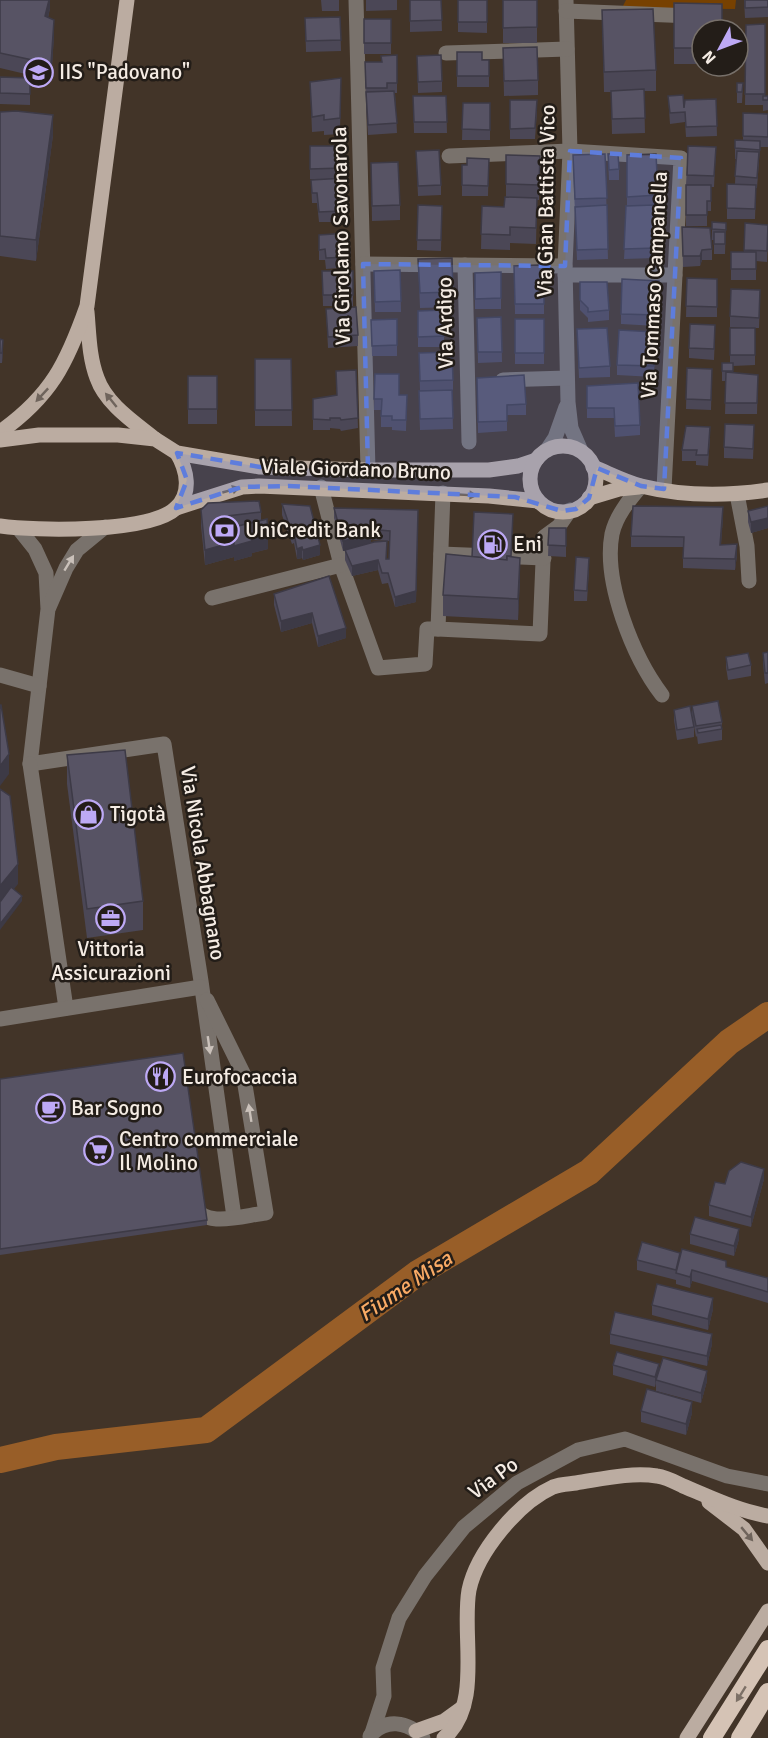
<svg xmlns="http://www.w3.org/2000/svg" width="768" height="1738" viewBox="0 0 768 1738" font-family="Signika,sans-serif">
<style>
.green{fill:#774101}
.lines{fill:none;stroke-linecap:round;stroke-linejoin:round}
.river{stroke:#985e28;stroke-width:26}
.minor{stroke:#79726c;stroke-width:15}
.major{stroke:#bbaca1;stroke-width:15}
.highway{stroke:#d5c3b5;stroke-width:18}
.wall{fill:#4b4756;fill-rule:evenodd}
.shaded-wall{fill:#3d3a46}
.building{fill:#575364;stroke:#3d3a46;stroke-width:1.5}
.oneway{fill:#6f645c}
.oneway2{fill:#cac1ba}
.oneway3{fill:#7c7066}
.marked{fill:#5e7ddc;fill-opacity:0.2;stroke:#5e7ddc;stroke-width:4.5;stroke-dasharray:12 8;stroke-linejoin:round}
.labels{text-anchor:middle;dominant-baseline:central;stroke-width:5;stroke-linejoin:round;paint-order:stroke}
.poi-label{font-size:21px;fill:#f5ece4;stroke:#231d18;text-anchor:start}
.street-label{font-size:21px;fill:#f5ece4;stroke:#231d18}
.water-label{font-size:22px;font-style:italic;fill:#f9aa65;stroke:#231d18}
</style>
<rect width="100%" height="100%" fill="#423428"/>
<path class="green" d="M626 0H736L735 9 622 8Z"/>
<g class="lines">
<path class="river" d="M0 1460 56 1447 206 1430 418 1273 589 1172 729 1042 768 1015"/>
<g class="minor">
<path d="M356 0 368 470"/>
<path d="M566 0 570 151 565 266 568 402 571 428 581 451"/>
<path d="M566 11 692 16"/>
<path d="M446 53 567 49"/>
<path d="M449 156 570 151 681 158 664 489"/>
<path d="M363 264 565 266"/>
<path d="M465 265 469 442"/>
<path d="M565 275H675"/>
<path d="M503 380 567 378"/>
<path d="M547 450 555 438 566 407"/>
<path d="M641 486C629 500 616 516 612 534 603 582 633 657 662 695"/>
<path d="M321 487 341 565 378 668 425 664 427 629H438"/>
<path d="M443 493 438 629 540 634 544 537 559 526 570 510"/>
<path d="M737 494 747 546 749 581"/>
<path d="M19 529 35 549 46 573 48 609 30 764 164 744 201 981 234 1217"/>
<path d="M441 554 544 558"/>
<path d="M212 598 341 565"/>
<path d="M49 607 66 568 77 550 105 527"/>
<path d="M0 675 39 686"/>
<path d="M30 764 66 1008"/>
<path d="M0 1019 201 987"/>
<path d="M194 1204C202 1230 245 1215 266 1213L243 1073 207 1000"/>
<path d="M372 1733 384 1696 383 1668 399 1618 425 1576 464 1527 517 1483 578 1450 625 1439 727 1476 768 1484"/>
<path d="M370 1736C385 1718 408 1721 423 1738"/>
</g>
<g class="major">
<path d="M87 312C89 334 89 357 97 378 106 404 134 422 155 439"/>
<path d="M0 432C51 396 67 363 87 306L127 0"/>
<path d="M0 440 39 435H118L155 439 177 453 260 467 368 470H489L518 466 536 460"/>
<circle cx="563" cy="479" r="33"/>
<path d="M593 467C608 473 625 482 641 486 682 496 727 496 768 490"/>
<path d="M589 498 619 489 639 487"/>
<path d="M176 508 242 487 259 486 489 496 538 501"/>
<path d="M0 526C35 531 150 533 176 508 192 493 187 470 177 453"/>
<path d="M709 1502 744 1529 768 1563"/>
<path d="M416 1731 444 1721 462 1708"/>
<path d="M444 1738C483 1705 461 1635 469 1590 477 1552 518 1503 553 1487 560 1484 569 1484 576 1483 602 1479 631 1472 657 1476 666 1477 675 1482 683 1486 710 1497 738 1511 768 1516"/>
<path d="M687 1738 768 1611"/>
</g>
<g class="highway">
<path d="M712 1738 768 1649"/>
<path d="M740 1738 768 1692"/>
</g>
</g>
<g class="wall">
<path d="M0 0H50V8L48 18 54 36 51 80 0 68Z"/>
<path d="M321 0H339V11H322Z"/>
<path d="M366 0H397V10L366 11Z"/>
<path d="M410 0H441L442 31 410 32Z"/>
<path d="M458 0H487V33L458 32Z"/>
<rect x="503" y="0" width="34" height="43"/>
<path d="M744 0H768V17L745 18Z"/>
<path d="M674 3 702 30V64H674Z"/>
<path d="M602 10 656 70V91H644L645 133 612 134 611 92H604Z"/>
<path d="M340 17 341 51 306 52 305 18Z"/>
<rect x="364" y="19" width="27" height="35"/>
<path d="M765 24V96H768V110L763 111V105H745L746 25Z"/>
<path d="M503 48 538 80V95L504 96Z"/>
<path d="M457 52 482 60H489V87H457Z"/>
<path d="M397 55V93H395L397 133 368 135 366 103 365 62H381Z"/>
<path d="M417 56 442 81V92L418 93Z"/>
<path d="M0 77 30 78V105L0 104Z"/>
<path d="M341 78 340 134 324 135V131L312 132 310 82Z"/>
<path d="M737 83H743L742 103H737Z"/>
<path d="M413 96H446L447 133H414Z"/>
<path d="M668 96 684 108 716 99 717 136 686 137 685 122 670 124Z"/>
<path d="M510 100 537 110 535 139H510Z"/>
<path d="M463 103H490V140H462Z"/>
<path d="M0 112 53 135 36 261 0 256Z"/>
<path d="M743 113 768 114V147H760L757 188H756L755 219H727V184H735L736 159H735V140H743Z"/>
<path d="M310 146H342V178H345V208L340 209V222H319L317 203H312L311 180 318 179H310Z"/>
<path d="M688 146 716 147 714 187H711V211H707V226H686V185Z"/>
<path d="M416 151 441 185V195L418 196Z"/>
<path d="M605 154 608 259 577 260 573 166Z"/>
<path d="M608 154 619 169V180H609Z"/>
<path d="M506 155 540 156 539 200H537L536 244 510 243V250L481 249 482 206 504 207 506 197Z"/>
<path d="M627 155 658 195V206H654L656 258 624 259 627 206Z"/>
<path d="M489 159 488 196H462V165H467Z"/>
<path d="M371 163 400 205V220L372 221Z"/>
<path d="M418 205 442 206 441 251 417 250Z"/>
<path d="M712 222 726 223 725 254H714V240H712Z"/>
<path d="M745 223 768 235 767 262 756 261V280H731V252H744Z"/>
<path d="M682 227 712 249V260H702L700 266 683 267Z"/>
<path d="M349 233 350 267 326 269 325 260H319V235Z"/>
<path d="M418 259 453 292V307L420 308Z"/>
<path d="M514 266 544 269V314H515Z"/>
<path d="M400 270 401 312H375L374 271Z"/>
<path d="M322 271H353V306H323Z"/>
<path d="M501 272V309H475V273Z"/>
<path d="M687 278 717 279V317H686Z"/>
<path d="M580 282 609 310V320L588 322V318L580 310Z"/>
<path d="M659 291 657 326 621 324V314Z"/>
<path d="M760 301 759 328H755V365L733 366V373L758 375 757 414H725L726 381H722V363H730V328H747L730 327V316Z"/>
<path d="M326 309 358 335V346L328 348Z"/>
<path d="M444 310V347H418V311Z"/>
<path d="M501 317 502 362 478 363 477 318Z"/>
<path d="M397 319V356H372L371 320Z"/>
<rect x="515" y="319" width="29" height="45"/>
<path d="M577 329 610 366V377L579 378Z"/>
<path d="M715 336 714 360 689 358V348Z"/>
<path d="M0 339 3 351 2 363H0Z"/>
<path d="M655 343 654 377 617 375V365Z"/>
<path d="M419 353 453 380V390H452L453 429 420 430 419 402 420 391Z"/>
<path d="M255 359H291L292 426H255Z"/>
<path d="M687 368 712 369 711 410 686 409Z"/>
<path d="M356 370 358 428 341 431 340 429 330 428V430H313V399L337 395Z"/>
<path d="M375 374 399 395H407L406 431 392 430V427H381V410H374Z"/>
<rect x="188" y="376" width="29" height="48"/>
<path d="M477 378 526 404V415H507V431L478 433Z"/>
<path d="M587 386 640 425V435L615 437 614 418H587Z"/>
<path d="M754 435 753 459 724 458V447Z"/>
<path d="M710 437 708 466 696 465V461H682V450Z"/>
<path d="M282 504 320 555 303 560 302 558 297 559 294 543 292 544 282 515Z"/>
<path d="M768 506V528L751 533 748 522V511Z"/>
<path d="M334 508 418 510 416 602 395 607 388 583 382 584 378 570 352 576 345 560V551H343L334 518ZM371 540 390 541 389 559H387L371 543Z"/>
<path d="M201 510 261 512V520L268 549 252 553V556L234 561V557L205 565 201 526Z"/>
<path d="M723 517 721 545 737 555 735 570 683 568V547H631V536Z"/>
<path d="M549 528H566V557L548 556Z"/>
<path d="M512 556 520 578 518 620 443 616V595L472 557Z"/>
<path d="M589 568 587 601H574V590Z"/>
<path d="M329 576 346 638 318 647 312 623 281 632 274 605V594Z"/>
<path d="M768 652V683L765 684 763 663V653Z"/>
<path d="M726 657 751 665V676L728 680 726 667Z"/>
<path d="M692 706 722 722V740L698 744 697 736 696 737 692 716Z"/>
<path d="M674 710 694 727V737L677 740 674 720Z"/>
<path d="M67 755 143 901V930L87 938 67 784Z"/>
<path d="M0 1079 207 1220V1225L0 1255Z"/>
<path d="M764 1179 751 1227 709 1216V1205L725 1184Z"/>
<path d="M690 1234 739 1239 734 1256 690 1244Z"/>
<path d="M680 1258 726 1267 768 1278V1303L692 1281 690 1288 676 1284V1278V1280L637 1270V1260Z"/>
<path d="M652 1305 713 1309 708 1330 652 1315Z"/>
<path d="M610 1334 712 1344 707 1366 610 1344Z"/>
<path d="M613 1365 659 1371 707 1381 701 1403 656 1391V1383L655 1387 613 1375Z"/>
<path d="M641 1411 692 1413 686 1435 641 1422Z"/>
</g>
<g class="shaded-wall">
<path d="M49 0H50V8L45 32V16Z"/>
<path d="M54 20V36L51 80V64Z"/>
<path d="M53 115V135L36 261V240Z"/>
<path d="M702 250V260L700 266V256Z"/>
<path d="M3 340V351L2 363V353Z"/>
<path d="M723 507V517L720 555V545Z"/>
<path d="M418 510 416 602 395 607V597Z"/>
<path d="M768 518V528L751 533V522Z"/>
<path d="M268 533V549L252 553V556L234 561V546L251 538Z"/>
<path d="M371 534V545L343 551V541Z"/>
<path d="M234 542V557L205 565V550Z"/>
<path d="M737 544V555L735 570V559Z"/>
<path d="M320 545V555L303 560V550Z"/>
<path d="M302 547V558L297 559V549Z"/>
<path d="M520 558V578L518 620V599Z"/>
<path d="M378 560V570L352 576V566Z"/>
<path d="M312 613V623L281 632V621Z"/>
<path d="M346 628V638L318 647V636Z"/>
<path d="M9 754V774L0 786V766Z"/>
<path d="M18 864V884L0 907V886Z"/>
<path d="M22 896V901L0 930V924Z"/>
<path d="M764 1169V1179L751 1227V1217Z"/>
<path d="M739 1229V1239L734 1256V1246Z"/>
<path d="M680 1253V1263L676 1273V1280V1270Z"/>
<path d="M692 1270V1281L690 1288V1277Z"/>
<path d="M713 1298V1309L708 1330V1319Z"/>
<path d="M712 1334V1344L707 1366V1356Z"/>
<path d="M659 1364V1374L656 1380 655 1387V1377Z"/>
<path d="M707 1371V1381L701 1403V1393Z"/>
<path d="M692 1402V1413L686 1435V1424Z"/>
</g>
<g class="building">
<path d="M0 0H49L45 16 54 20 51 64 0 53Z"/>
<path d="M410 0H441L442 20 410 21Z"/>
<rect x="458" y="0" width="29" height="22"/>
<path d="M503 0H537V27L503 28Z"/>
<path d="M745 0H768V7L745 8Z"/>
<path d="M674 3 722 4V30H702V48H674Z"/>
<path d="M653 9 656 70 604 72 602 10Z"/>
<path d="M340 17 341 40 306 41 305 18Z"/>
<rect x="364" y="19" width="27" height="24"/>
<path d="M765 24V94H745L746 25Z"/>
<path d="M537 47 538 80 504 81 503 48Z"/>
<path d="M457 52H482V60H489V76H457Z"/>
<path d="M397 55V83H387V88H366L365 62H382L381 56Z"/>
<path d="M441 55 442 81 418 82 417 56Z"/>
<path d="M0 77 30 78V94L0 93Z"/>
<path d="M341 78 340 118 324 120V115L312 117 310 82Z"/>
<path d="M737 83H743L742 92H737Z"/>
<path d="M644 89 645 118 612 119 611 91Z"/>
<path d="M394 91 397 123 368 125 366 92Z"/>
<path d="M683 95 684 108 685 100 716 99 717 126 686 127 685 112 670 113 668 96Z"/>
<path d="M413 96H446L447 122H414Z"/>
<rect x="763" y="96" width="5" height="4"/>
<path d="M510 100H537L535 128 510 129Z"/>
<path d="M463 103H490V130L462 129Z"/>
<path d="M16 111 53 115 36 240 0 236V112Z"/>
<path d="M743 113 768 114V137L743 136Z"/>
<path d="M735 140 760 141V150L735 148Z"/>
<path d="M310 146H342V168L310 169Z"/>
<path d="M688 146 716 147 714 176 687 175Z"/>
<path d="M439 150 441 185 418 186 416 151Z"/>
<path d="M737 151 759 152 757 178 735 176Z"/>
<path d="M605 154 607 198 575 199 573 155Z"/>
<path d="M608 154H618L619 169 609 170Z"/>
<path d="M656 154 658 195 627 197V155Z"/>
<path d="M506 155 540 156 539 185 506 184Z"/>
<path d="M467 158 489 159 488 186 462 185V165H467Z"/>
<path d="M398 162 400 205 372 206 371 163Z"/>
<path d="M345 178V198L339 199 340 211 319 212 317 193H312L311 180Z"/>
<path d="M727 184 756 185 755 209 727 208Z"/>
<path d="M686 185H711V201H707V215H686Z"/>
<path d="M505 197 537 198 536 228 510 227V235L481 234 482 206 504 207Z"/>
<path d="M418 205 442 206 441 240H417Z"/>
<path d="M607 205 608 249 577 250 575 207Z"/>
<path d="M654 205 656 248 624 249 626 206Z"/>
<path d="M712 222 726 223V230L712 229Z"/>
<path d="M745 223 768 225 767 251 744 250Z"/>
<path d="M682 227 710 228 712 249 702 250 700 256H683Z"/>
<rect x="714" y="232" width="11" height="12"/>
<path d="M349 233 350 257 326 258 325 249 319 250V235Z"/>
<rect x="731" y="252" width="25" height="17"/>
<path d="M452 258 453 292 420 293 418 259Z"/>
<path d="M539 265 544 269V304H515L514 266Z"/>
<path d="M400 270 401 301 375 302 374 271Z"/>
<path d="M322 271H353V295H323Z"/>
<path d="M501 272V298L475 299V273Z"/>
<path d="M687 278 717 279V307L686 306Z"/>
<path d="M622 279 659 281 657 315 621 314Z"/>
<path d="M580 282H607L609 310 588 312V308L580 300Z"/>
<path d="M731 289 760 290 759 318 730 316Z"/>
<path d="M356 307 358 335 328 337 326 309Z"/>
<path d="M444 310V336L418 337V311Z"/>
<path d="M501 317 502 352H478L477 318Z"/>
<path d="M397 319V345L372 346 371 320Z"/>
<rect x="515" y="319" width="29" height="34"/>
<path d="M690 324 715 325 714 349 689 348Z"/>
<path d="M607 328 610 366 579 368 577 329Z"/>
<rect x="730" y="328" width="25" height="27"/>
<path d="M619 330 655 332 654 366 617 365Z"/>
<path d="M0 339 3 340 2 353H0Z"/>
<path d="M452 352 453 380 420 381 419 353Z"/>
<path d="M255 359H291L292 410H255Z"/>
<rect x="722" y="363" width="11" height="8"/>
<path d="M687 368 712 369 711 400 686 399Z"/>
<path d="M356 370 358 418 341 420 340 418H330V420L313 419V399L337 395 336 371Z"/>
<path d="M726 372 758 375 757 403H725Z"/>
<path d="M375 374H399V395H407L406 420H392V416H381L382 399H374Z"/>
<path d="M524 375 526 404 507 405V421L478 422 477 378Z"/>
<rect x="188" y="376" width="29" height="33"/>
<path d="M638 383 640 425 615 426 614 408H587V386Z"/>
<path d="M452 390 453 418 420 419 419 391Z"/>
<path d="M725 424 754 425 753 449 724 447Z"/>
<path d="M686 426 710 427 708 455H696L697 450H682Z"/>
<path d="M259 501 261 512 219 517 221 530 267 519 268 533 251 538 252 541 234 546V542L205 550 201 510 208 503Z"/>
<path d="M282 504 310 506 320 545 303 550 302 547 297 549 294 533H292Z"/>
<path d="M633 506 723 507 720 545 737 544 735 559 683 558 684 537 631 536Z"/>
<path d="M768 506V518L751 522 748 511Z"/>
<path d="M334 508 418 510 416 591 395 597 388 573H382L378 560 352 566 345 550 374 542 387 541 386 559H389L390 531 369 529 371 534 343 541Z"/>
<path d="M474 512 513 514 511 556H507V560L472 557Z"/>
<path d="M549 528H566V546L548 545Z"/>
<path d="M446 554 507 560V556L520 558 518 599 443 595Z"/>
<path d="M576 557 589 558 587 591 574 590Z"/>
<path d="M329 576 346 628 318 636 312 613 281 621 274 594Z"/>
<path d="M768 652V673H765L763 653Z"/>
<path d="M748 653 751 665 728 670 726 657Z"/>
<path d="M718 701 722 722 696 726 692 706Z"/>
<path d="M0 705H1L9 754 0 766Z"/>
<path d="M690 706 694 727 677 730 674 710Z"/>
<path d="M721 725 722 729 698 733 697 729Z"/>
<path d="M125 750 143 901 87 909 67 755Z"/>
<path d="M0 789 10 796 18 864 0 886Z"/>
<path d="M11 887 22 896 0 924V902Z"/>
<path d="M183 1053 207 1220 0 1249V1079Z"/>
<path d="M741 1162 764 1169 751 1217 709 1205 715 1182 725 1184 729 1171Z"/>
<path d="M695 1217 739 1229 734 1246 690 1234Z"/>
<path d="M642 1242 680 1253 676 1270 637 1260Z"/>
<path d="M682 1249 726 1261V1267L768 1278V1292L692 1270 690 1277 676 1273Z"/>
<path d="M657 1284 713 1298 708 1319 652 1305Z"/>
<path d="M615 1312 712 1334 707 1356 610 1334Z"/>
<path d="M617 1352 659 1364 655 1377 613 1365Z"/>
<path d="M663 1358 707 1371 701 1393 656 1380Z"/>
<path d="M647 1389 692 1402 686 1424 641 1411Z"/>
</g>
<defs><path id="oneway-solid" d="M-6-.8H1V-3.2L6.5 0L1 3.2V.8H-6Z" transform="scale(1.5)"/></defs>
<g class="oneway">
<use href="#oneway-solid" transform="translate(42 395) rotate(133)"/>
<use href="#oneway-solid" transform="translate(111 400) rotate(-129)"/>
<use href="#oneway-solid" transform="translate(231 490) rotate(-16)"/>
<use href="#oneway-solid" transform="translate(468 495) rotate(3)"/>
<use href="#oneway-solid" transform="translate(747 1534) rotate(50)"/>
</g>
<g class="oneway2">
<use href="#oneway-solid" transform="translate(69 563) rotate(-59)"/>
<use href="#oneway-solid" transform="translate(209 1045) rotate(82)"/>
<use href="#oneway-solid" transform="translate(250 1113) rotate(-99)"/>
</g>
<use class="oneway3" href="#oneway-solid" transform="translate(741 1694) rotate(122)"/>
<path class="marked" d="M570 151 681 158 664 489 641 486 597 468 589 498 576 509 562 511 515 497 288 486 242 487 176 508 187 480 177 453 260 467 368 470 363 264 565 266Z"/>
<defs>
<symbol id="school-ring" viewBox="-11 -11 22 22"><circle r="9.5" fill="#231d18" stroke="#bda9f5" stroke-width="1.5"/><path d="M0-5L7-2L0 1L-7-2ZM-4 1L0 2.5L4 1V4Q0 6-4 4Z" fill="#bda9f5"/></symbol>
<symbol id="bank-ring" viewBox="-11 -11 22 22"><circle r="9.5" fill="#231d18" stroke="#bda9f5" stroke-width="1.5"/><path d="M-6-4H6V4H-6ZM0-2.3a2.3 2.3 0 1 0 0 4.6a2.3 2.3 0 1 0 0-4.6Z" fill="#bda9f5"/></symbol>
<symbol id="fuel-ring" viewBox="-11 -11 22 22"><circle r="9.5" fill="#231d18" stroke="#bda9f5" stroke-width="1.5"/><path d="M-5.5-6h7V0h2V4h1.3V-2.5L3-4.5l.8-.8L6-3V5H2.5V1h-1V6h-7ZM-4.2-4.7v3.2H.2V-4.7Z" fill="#bda9f5"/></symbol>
<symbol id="shop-ring" viewBox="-11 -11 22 22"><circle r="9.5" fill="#231d18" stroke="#bda9f5" stroke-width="1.5"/><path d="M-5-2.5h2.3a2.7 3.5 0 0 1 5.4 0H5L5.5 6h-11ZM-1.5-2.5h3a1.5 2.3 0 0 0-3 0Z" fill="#bda9f5"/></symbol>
<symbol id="office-ring" viewBox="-11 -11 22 22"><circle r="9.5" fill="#231d18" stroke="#bda9f5" stroke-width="1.5"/><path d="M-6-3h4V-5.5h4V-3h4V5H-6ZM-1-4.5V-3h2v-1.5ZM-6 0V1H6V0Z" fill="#bda9f5"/></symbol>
<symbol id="restaurant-ring" viewBox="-11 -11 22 22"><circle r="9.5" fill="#231d18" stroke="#bda9f5" stroke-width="1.5"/><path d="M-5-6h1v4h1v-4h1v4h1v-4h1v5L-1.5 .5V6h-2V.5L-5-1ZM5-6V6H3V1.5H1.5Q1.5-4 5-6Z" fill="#bda9f5"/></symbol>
<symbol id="cafe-ring" viewBox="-11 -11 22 22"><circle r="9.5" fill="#231d18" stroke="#bda9f5" stroke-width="1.5"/><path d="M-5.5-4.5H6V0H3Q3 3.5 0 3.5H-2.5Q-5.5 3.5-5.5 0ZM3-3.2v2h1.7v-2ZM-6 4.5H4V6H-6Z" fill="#bda9f5"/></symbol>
<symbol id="supermarket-ring" viewBox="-11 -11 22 22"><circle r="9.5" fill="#231d18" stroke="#bda9f5" stroke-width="1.5"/><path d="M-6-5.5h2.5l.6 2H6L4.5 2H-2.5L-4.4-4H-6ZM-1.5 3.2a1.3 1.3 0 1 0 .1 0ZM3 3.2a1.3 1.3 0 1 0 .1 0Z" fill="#bda9f5"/></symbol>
</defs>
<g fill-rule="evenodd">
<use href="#school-ring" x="22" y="56" width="33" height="33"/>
<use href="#bank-ring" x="208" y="514" width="33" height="33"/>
<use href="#fuel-ring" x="476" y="528" width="33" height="33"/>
<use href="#shop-ring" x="72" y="798" width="33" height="33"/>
<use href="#office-ring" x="94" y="902" width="33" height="33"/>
<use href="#restaurant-ring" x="144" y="1060" width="33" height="33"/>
<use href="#cafe-ring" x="34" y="1092" width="33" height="33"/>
<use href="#supermarket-ring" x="82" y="1134" width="33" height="33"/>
</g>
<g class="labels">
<g class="poi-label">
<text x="59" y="72">IIS "Padovano"</text>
<text x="245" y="530">UniCredit Bank</text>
<text x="513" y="544">Eni</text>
<text x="110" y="814">Tigotà</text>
<text x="111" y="949" text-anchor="middle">Vittoria<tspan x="111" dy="24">Assicurazioni</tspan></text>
<text x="182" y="1077">Eurofocaccia</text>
<text x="71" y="1108">Bar Sogno</text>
<text x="119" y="1139">Centro commerciale<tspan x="119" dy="24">Il Molino</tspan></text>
</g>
<g class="street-label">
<text transform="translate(546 201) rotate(-89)">Via Gian Battista Vico</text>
<text transform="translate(341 236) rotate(-91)">Via Girolamo Savonarola</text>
<text transform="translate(654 285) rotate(-87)">Via Tommaso Campanella</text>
<text transform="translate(445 323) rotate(-91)">Via Ardigo</text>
<text transform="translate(356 469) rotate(2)">Viale Giordano Bruno</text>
<text transform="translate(203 863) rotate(81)">Via Nicola Abbagnano</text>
<text transform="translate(493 1478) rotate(-36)">Via Po</text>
</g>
<g class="water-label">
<text transform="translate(405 1286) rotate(-34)">Fiume Misa</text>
</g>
</g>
<g transform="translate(720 48) rotate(229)"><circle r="28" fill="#231d18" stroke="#77706a" stroke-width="1.5"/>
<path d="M0-4.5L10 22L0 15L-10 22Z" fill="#bda9f5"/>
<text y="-9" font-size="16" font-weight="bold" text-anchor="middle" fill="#f5ece4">N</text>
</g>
</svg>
